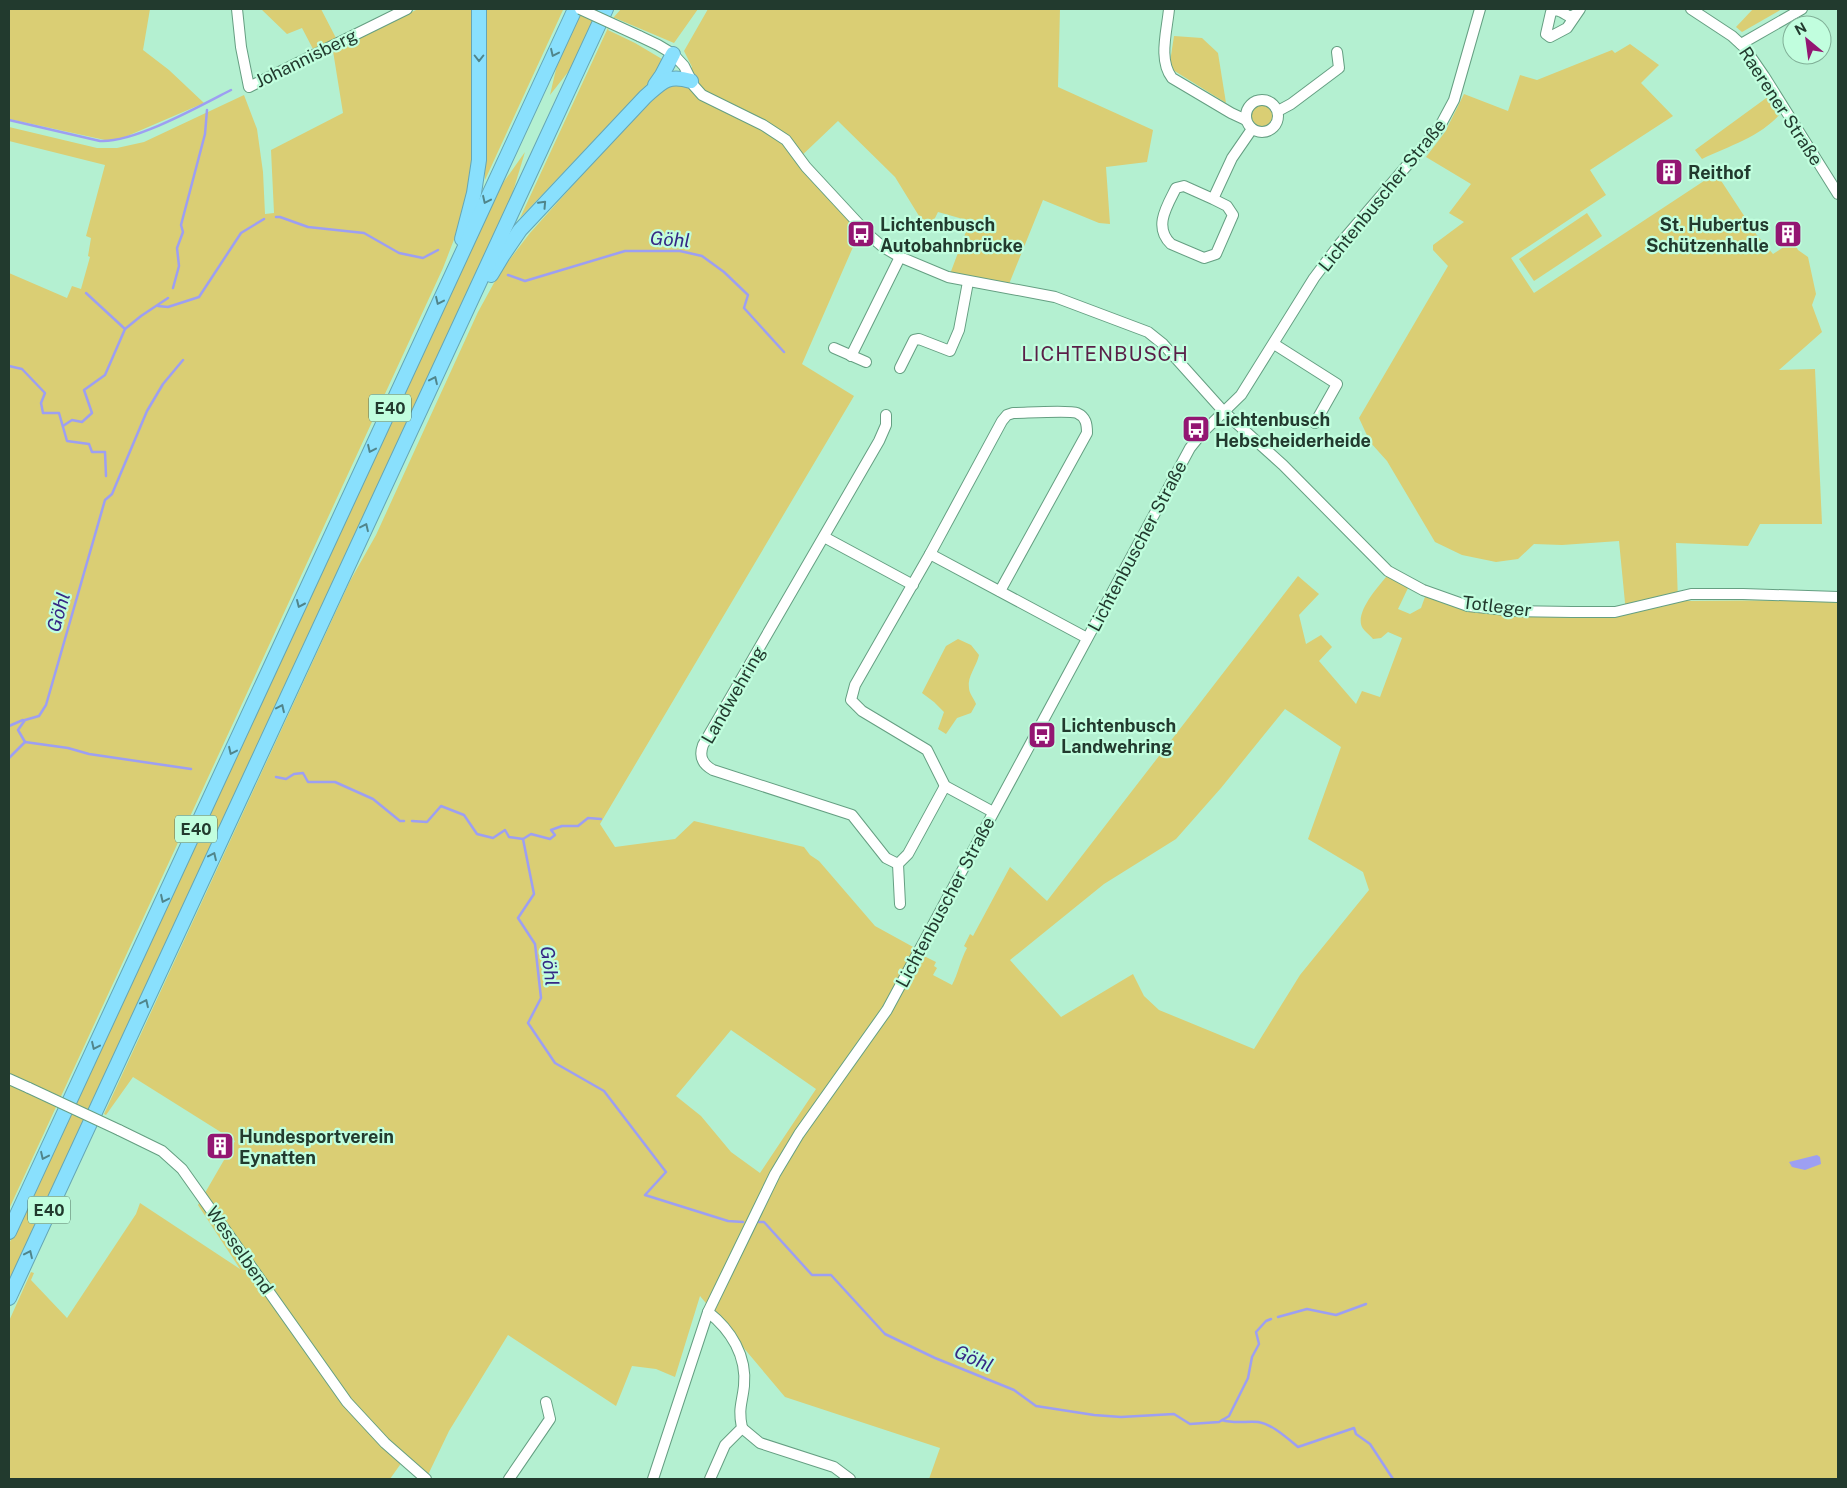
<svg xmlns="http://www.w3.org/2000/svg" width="1847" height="1488" viewBox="0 0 1847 1488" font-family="'Public Sans',sans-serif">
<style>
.green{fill:#dace74;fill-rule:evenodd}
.water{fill:#9d9ff2}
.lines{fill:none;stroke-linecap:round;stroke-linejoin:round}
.stream{stroke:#9d9ff2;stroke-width:2.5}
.minor-casing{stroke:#659f82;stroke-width:12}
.highway-casing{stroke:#65a6b5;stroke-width:16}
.minor{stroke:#fff;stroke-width:10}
.highway{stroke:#89e0fd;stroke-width:14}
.minor-bridge-casing{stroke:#659f82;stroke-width:12;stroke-linecap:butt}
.minor-bridge{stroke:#fff;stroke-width:10}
.oneway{stroke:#50858b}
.labels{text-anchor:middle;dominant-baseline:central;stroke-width:4.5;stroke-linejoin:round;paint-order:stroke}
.shield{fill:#c1fede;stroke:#527563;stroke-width:1}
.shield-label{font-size:16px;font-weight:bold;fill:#223a2e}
.street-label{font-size:18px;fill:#223a2e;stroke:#c1fede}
.poi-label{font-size:18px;font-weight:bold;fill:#223a2e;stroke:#c1fede;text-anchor:start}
.water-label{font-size:19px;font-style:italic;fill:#352885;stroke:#c1fede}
.quarter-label{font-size:20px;letter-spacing:1px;fill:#591f47;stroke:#c1fede}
</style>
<rect width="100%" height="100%" fill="#b4f0d1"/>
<g class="green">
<path d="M9 9H150L143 50 169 70 204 103 118 140H105L9 119Z"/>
<path d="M261 9H321L336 38 313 49 302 28 287 34Z"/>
<path d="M418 9H472L474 145 465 211 443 268 9 1209V273L67 298 72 286 81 289 90 257 88 256 91 238 86 236 105 165 9 141V127L97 148H117L144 142 244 95 257 129 263 172 265 214 274 213 271 150 343 113 333 51Z"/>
<path d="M482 9 563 10 485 180Z"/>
<path d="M581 9H601L572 67 550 95 560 52Z"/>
<path d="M621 9H698L674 43 615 18 608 30 635 43 662 59V64L655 76 520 218 607 30 614 17Z"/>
<path d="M708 9H1060L1058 87 1153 130 1147 162 1106 167 1110 224 1099 223 1043 200 1009 284 950 274 970 221 938 212 931 226 919 216 895 177 838 121 796 161 860 231 802 364 854 396 600 824 615 847 675 839 694 821 804 847 810 855 819 861 875 926 915 948 905 965 917 970 924 956 936 962 934 966 937 968 933 975 952 985C958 974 960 961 967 948L964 946 970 934 973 936 1010 867 1047 901 1298 576 1319 594 1299 615 1306 644 1321 635 1332 647 1319 661 1356 704 1362 691 1380 697 1402 638 1388 632 1381 638 1373 639C1370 635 1364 631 1362 627 1355 612 1378 587 1386 577H1389L1408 588 1398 609 1410 614 1421 608 1426 594C1457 607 1482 618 1517 613H1626L1619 541 1562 545 1534 544 1518 559 1496 562 1462 555 1435 542 1387 461 1370 442 1359 418 1448 266 1433 250V245L1464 222 1449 213 1471 184 1426 157 1445 132 1464 94 1508 111 1520 75 1537 80 1612 50 1615 53 1630 44 1659 65 1641 83 1673 116 1590 170 1606 195 1511 258 1534 293 1716 173 1756 234 1773 254 1793 241 1798 250 1808 257 1816 294 1812 305 1822 332 1779 370 1815 369 1822 524H1760L1748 546 1676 543 1678 601 1838 600V1479H929L940 1448 785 1397 700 1296 675 1377 656 1369 632 1366 616 1406 508 1335 449 1431 426 1479 402 1462 390 1479H9V1321L31 1272 34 1273 31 1280 67 1318 136 1214 140 1203 240 1269 198 1205 235 1141 133 1077 106 1115 104 1114 350 581 376 535 478 312 500 272 530 233 660 88 680 83 692 67 684 51ZM1285 709 1341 747 1308 839 1363 872 1369 890 1300 975 1254 1049 1159 1010 1144 996 1133 974 1061 1017 1010 960 1104 884 1176 839 1221 788ZM731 1030 816 1089 760 1173 731 1152 701 1116 676 1096Z"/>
<path d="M1753 9H1782L1742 32 1736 27Z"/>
<path d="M1174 36 1202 38 1218 53 1226 103 1173 70 1170 62Z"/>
<path d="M1769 96 1780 114C1760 137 1729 146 1702 159L1695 150Z"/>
<circle cx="1262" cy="116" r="12"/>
<path d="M525 152 508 208 9 1288V1244L498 190Z"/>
<path d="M1587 213 1602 236 1534 281 1519 259Z"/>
<path d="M958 639 971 645 979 655C977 666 967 676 969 688 969 693 974 699 976 704L971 713 957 718 946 734 938 729 944 712 934 702 922 693 946 646Z"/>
</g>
<path class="water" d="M1817 1155 1820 1157 1821 1164 1805 1170 1792 1167 1789 1162Z"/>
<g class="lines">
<g class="stream">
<path d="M9 120 100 141C134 143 200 106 231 90"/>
<path d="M276 217H280L308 227 364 233 399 253 423 258 438 250"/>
<path d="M508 275 525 281 625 251H680L702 256 724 272 748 295 744 308 784 352"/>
<path d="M173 288 179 266 177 248 183 232 181 225 205 134 207 110"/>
<path d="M158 306 168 307 199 297 241 233 264 219"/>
<path d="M125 329 141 316 168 298"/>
<path d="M9 366 22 369 45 393 41 403 43 413H59L67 441 89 444 92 452H105L106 476"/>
<path d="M63 426 72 420 82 422 92 413 84 390 105 375 125 329 86 293"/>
<path d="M9 726 23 720"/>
<path d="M25 742 18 730 25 720 39 716 46 705 105 500 112 494 147 411 163 384 183 360"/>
<path d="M25 742 68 748 89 754 191 769"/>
<path d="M9 758 25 742"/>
<path d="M276 777 286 779 294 774 303 773 308 782H335L373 799 400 821H404"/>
<path d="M412 821 427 822 441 806 464 815 477 834 493 838 505 830 509 837 523 839 534 894 518 918 535 944 541 998 528 1023 555 1063 604 1091 666 1172 645 1195 728 1221 743 1222"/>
<path d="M523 839 531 834 550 839 555 835 551 830 562 826H578L588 818 601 819"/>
<path d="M759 1222H764L812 1275H831L885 1334 935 1358 1014 1390 1036 1406 1094 1415 1121 1417 1174 1414 1190 1424 1219 1422 1229 1416 1248 1378 1252 1357 1259 1344 1256 1332 1266 1321 1271 1319"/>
<path d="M1278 1317 1307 1309 1336 1315 1366 1304"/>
<path d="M1222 1420C1234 1424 1246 1421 1258 1422 1272 1424 1287 1438 1298 1447L1354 1428 1356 1434 1370 1444 1393 1479"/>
</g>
<defs>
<g id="minor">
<path d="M237 9 241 47 249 87 407 9"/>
<path d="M1169 9C1167 31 1158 60 1172 78L1231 113 1246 120"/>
<path d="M1691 9 1732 36 1744 47 1764 76 1838 194"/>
<path d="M1576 14 1570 17C1563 13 1558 8 1551 12L1546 34 1550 37 1567 28 1580 9"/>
<path d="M639 36 658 45 673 54 684 66 694 86 702 95 763 125 786 140 806 167 869 235 883 247 900 257 948 277 1055 297 1148 332 1163 344 1224 412 1283 465 1388 571 1423 590 1468 606 1516 611 1572 612H1615L1691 594H1743L1838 597"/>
<path d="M1741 44 1802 9"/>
<circle cx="1262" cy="116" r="16"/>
<path d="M1278 111 1291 104 1339 68 1337 52"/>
<path d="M1213 199 1227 206 1233 215 1216 254 1204 258 1171 244C1153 227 1167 206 1176 188L1184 186 1213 199 1232 158 1252 129"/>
<path d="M1274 344 1337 384 1315 423"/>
<path d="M834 348 866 362"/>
<path d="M851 356 900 257"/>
<path d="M900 368 914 340 919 339 950 351 959 330 968 282"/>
<path d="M886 415V425L879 441 703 745C699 756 702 764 713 770L852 815 886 858 898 864"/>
<path d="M824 537 913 585"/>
<path d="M930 554 1087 638"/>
<path d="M993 812 945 786 927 750 862 711 851 700 855 685 930 554 1002 421 1007 415 1013 413C1024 413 1070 410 1077 413 1086 417 1087 424 1087 433L1000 591"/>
<path d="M900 904 898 864 908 854 945 786"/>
<path d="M9 1079 29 1088"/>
<path d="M119 1130 162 1151 182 1169 347 1402 385 1443 426 1479"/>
<path d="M708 1312C731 1330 747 1356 744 1386 742 1404 738 1408 742 1428L725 1445 710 1479"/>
<path d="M742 1428 760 1443 834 1467 850 1479"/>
<path d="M509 1479 550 1419 546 1402"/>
<path d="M653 1479 708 1312 775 1174 799 1134 887 1010 1190 448 1202 433 1241 395 1314 278 1338 246 1439 128 1454 100 1480 9"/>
</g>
<g id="highway">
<path d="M655 85 662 75 673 54"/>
<path d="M462 239 474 193 479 160V9"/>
<path d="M491 275 503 255 520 230 645 97C662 82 667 74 691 81"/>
<path d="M9 1232 575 9"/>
<path d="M9 1298 606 9"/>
</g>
</defs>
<use href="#minor" class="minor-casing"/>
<use href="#highway" class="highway-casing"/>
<use href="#minor" class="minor"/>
<use href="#highway" class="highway"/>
<defs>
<g id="minor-bridge">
<path d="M580 9 639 36"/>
<path d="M29 1088 119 1130"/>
</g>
</defs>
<use href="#minor-bridge" class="minor-bridge-casing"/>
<use href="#minor-bridge" class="minor-bridge"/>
</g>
<defs><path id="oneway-chevron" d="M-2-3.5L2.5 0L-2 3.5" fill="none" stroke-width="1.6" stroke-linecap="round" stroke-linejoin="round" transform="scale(1.25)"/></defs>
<g class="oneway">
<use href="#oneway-chevron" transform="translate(554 53) rotate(115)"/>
<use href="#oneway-chevron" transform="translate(479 58) rotate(90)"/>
<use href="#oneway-chevron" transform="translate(486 200) rotate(115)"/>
<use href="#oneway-chevron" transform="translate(543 204) rotate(-47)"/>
<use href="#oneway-chevron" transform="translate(439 301) rotate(115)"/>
<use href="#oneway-chevron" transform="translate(434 380) rotate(-65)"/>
<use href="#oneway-chevron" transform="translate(371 449) rotate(115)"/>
<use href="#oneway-chevron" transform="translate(365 527) rotate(-65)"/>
<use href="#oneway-chevron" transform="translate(300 604) rotate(114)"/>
<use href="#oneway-chevron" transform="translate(281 708) rotate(-65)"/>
<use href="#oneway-chevron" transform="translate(232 751) rotate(115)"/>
<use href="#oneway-chevron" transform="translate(213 856) rotate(-65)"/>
<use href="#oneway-chevron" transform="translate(164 899) rotate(115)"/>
<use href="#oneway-chevron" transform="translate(145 1003) rotate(-65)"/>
<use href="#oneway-chevron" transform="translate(95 1046) rotate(115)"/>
<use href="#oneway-chevron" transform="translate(44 1156) rotate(115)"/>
<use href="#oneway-chevron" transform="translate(29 1254) rotate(-65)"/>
</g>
<defs>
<symbol id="building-square" viewBox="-11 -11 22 22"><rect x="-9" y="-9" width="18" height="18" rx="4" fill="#931672" stroke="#c1fede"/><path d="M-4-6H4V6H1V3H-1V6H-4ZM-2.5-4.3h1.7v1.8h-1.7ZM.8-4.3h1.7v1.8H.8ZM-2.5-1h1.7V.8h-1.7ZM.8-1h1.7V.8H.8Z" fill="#fff"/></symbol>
<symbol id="bus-square" viewBox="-11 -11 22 22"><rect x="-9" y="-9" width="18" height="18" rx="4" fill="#931672" stroke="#c1fede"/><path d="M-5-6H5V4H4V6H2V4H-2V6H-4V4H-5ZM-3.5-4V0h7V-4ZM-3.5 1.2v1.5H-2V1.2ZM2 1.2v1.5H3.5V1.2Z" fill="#fff"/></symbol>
</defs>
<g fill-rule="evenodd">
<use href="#building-square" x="1653" y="156" width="32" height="32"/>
<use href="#bus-square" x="845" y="218" width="32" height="32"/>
<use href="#building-square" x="1772" y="218" width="32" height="32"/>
<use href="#bus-square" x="1180" y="413" width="32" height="32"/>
<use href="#bus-square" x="1026" y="719" width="32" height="32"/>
<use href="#building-square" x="204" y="1130" width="32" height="32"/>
</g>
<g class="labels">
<g class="shield">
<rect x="369" y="394.5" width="42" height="27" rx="4"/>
<rect x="175" y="815.5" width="42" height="27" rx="4"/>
<rect x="28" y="1196.5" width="42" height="27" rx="4"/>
</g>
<g class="shield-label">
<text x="390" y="408">E40</text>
<text x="196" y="829">E40</text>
<text x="49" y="1210">E40</text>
</g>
<g class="street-label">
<text transform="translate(306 58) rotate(-26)">Johannisberg</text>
<text transform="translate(1781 106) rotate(57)">Raerener Straße</text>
<text transform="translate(1382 195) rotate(-51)">Lichtenbuscher Straße</text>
<text transform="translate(1137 546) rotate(-62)">Lichtenbuscher Straße</text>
<text transform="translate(1497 606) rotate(7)">Totleger</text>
<text transform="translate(733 695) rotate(-60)">Landwehring</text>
<text transform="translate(945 902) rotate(-62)">Lichtenbuscher Straße</text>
<text transform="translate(240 1250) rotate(55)">Wesselbend</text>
</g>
<g class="poi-label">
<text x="1688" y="172">Reithof</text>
<text x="880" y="224">Lichtenbusch<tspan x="880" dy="21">Autobahnbrücke</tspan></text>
<text x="1769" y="224" text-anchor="end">St. Hubertus<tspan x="1769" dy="21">Schützenhalle</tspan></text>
<text x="1215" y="419">Lichtenbusch<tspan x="1215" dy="21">Hebscheiderheide</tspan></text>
<text x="1061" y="725">Lichtenbusch<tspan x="1061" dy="21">Landwehring</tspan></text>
<text x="239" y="1136">Hundesportverein<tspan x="239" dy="21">Eynatten</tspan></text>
</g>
<g class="water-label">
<text transform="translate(670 239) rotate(4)">Göhl</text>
<text transform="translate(58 612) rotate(-74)">Göhl</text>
<text transform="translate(550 966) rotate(82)">Göhl</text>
<text transform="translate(974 1358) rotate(24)">Göhl</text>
</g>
<g class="quarter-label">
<text x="1105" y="354">LICHTENBUSCH</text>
</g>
</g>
<rect width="1847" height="1488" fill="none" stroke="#223a2e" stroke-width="20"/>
<g transform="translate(1807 40) rotate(331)"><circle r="24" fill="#c1fede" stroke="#81b098"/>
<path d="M0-4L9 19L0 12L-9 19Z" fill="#931672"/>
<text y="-8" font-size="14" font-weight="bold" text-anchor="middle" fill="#223a2e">N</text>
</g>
</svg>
